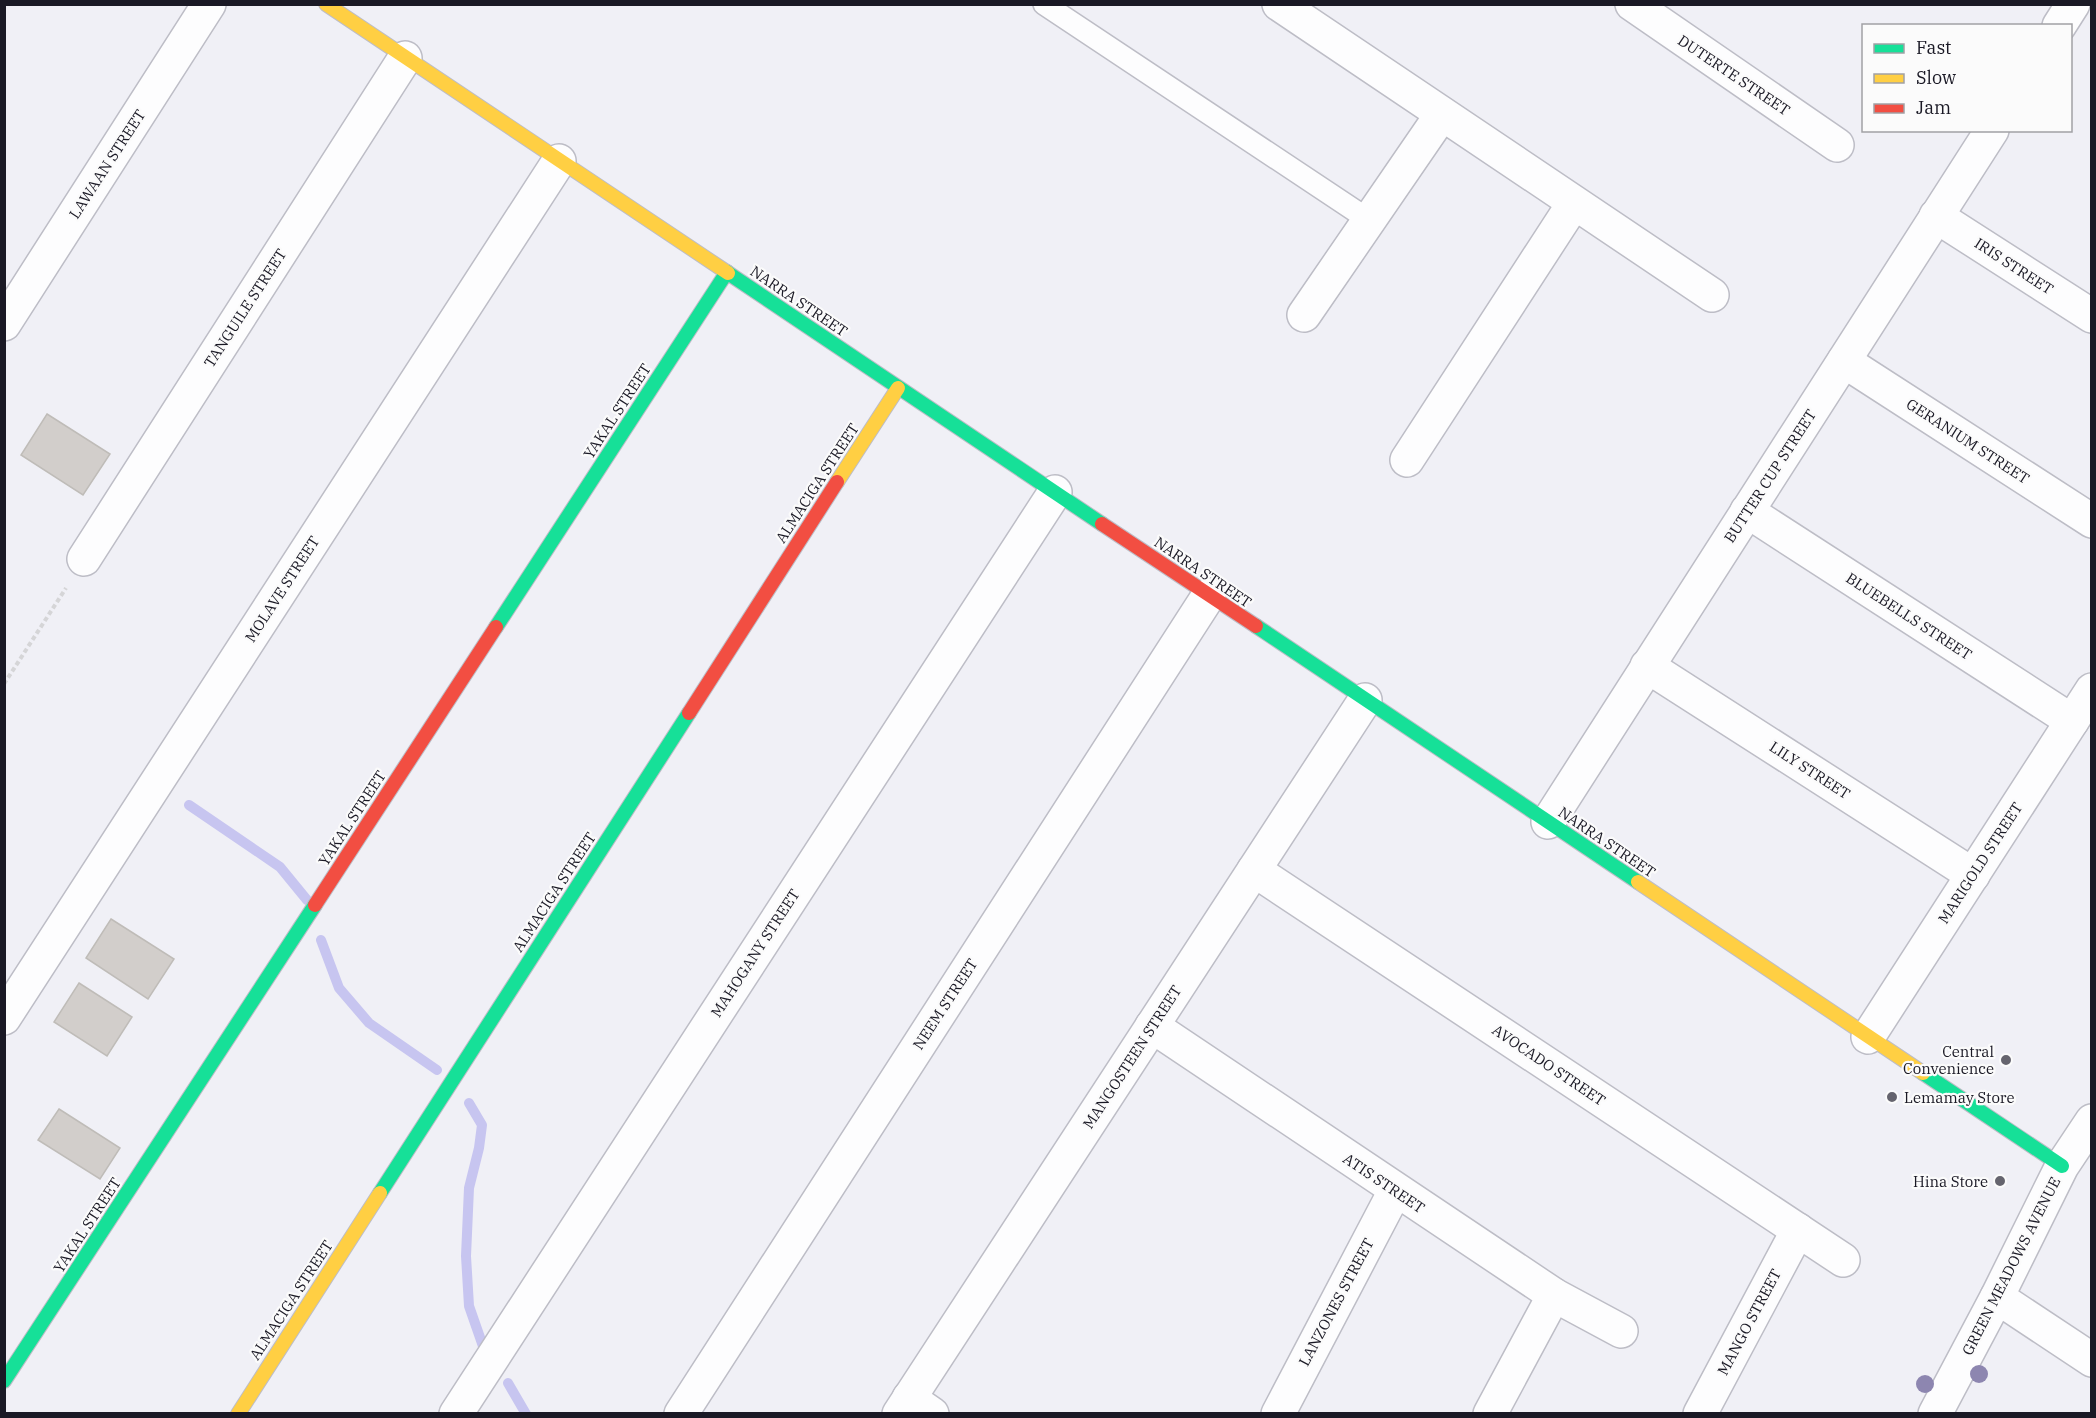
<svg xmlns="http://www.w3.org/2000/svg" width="2096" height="1418" viewBox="0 0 2096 1418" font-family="'IBM Plex Serif',serif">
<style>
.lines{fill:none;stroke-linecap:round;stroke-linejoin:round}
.stream{stroke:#c7c5f0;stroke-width:10}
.building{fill:#d2cecb;stroke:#bfbcb8;stroke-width:1.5}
.lane-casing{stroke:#bdbdc6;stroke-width:24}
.street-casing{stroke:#bdbdc6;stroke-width:36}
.fast-casing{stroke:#bdbdc6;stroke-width:16}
.slow-casing{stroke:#bdbdc6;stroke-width:16}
.jam-casing{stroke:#bdbdc6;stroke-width:16}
.path{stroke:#d5d5d7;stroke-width:4;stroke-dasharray:4.5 3;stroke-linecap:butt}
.lane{stroke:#fdfdfe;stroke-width:21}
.street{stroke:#fdfdfe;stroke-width:33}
.fast{stroke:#16e098;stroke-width:14}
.slow{stroke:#ffcf43;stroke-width:14}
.jam{stroke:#f24e42;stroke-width:14}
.tree{fill:#8d86b0}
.poi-dot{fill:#65646e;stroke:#fbfbfb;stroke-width:2}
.labels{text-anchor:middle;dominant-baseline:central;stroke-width:4.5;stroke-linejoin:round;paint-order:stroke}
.street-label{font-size:15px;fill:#1a1925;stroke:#fbfbfb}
.poi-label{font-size:15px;fill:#1a1925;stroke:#fbfbfb;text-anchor:end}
</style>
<rect width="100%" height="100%" fill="#f0f0f6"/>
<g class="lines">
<g class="stream">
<path d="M189 805 280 867 307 900"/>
<path d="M321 940 339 988 369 1023 437 1070"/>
<path d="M469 1103 482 1125 479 1148 469 1188 466 1256 469 1306 484 1349"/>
<path d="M508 1383 526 1414"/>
</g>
</g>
<g class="building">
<path d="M47 414 110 454 83 495 21 455Z"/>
<path d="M111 919 174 959 148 999 86 958Z"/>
<path d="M79 983 132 1017 107 1056 54 1022Z"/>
<path d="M59 1109 120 1148 100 1179 38 1140Z"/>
</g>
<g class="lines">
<defs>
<path id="lane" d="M1044 4 1369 220"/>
<g id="street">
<path d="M1279 4 1712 295"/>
<path d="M1632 4 1837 145"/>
<path d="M2059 26 2073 4"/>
<path d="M1936 216 2092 316"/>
<path d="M1304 315 1442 114"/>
<path d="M4 324 209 4"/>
<path d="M1844 361 2092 521"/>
<path d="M1407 460 1574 203"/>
<path d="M1747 511 2072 721"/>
<path d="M84 559 405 58"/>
<path d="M1647 666 1973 875"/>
<path d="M1548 822 1992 130"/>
<path d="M1254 870 1843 1260"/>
<path d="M4 1018 559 161"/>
<path d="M1152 1026 1554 1295 1621 1331"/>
<path d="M1868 1037 2092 690"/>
<path d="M1997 1297 2092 1360"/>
<path d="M909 1398 932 1414"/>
<path d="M456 1414 1055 492"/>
<path d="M681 1414 1209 595"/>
<path d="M899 1414 1365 700"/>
<path d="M1278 1414 1395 1191"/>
<path d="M1490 1414 1554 1295"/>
<path d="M1700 1414 1798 1230"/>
<path d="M1935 1414 1997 1297 2062 1166 2092 1121"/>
</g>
<g id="fast">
<path d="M728 273 1102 524"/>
<path d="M1256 626 1638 882"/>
<path d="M496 627 727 272"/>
<path d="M1923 1073 2062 1166"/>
<path d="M380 1193 689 713"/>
<path d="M4 1381 315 905"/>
</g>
<g id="slow">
<path d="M326 4 728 273"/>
<path d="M837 482 898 388"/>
<path d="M1638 882 1923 1073"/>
<path d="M238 1414 380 1193"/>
</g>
<g id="jam">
<path d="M1102 524 1256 626"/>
<path d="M689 713 837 482"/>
<path d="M315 905 496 627"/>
</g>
</defs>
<use href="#lane" class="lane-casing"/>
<use href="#street" class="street-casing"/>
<use href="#fast" class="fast-casing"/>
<use href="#slow" class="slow-casing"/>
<use href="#jam" class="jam-casing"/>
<path class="path" d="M4 684 66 588"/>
<use href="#lane" class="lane"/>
<use href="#street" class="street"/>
<use href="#fast" class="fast"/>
<use href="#slow" class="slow"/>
<use href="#jam" class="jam"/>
</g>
<g class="tree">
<circle cx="1979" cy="1374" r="9"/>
<circle cx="1925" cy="1384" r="9"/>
</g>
<g class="poi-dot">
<circle cx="2006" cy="1060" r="6"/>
<circle cx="1892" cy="1097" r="6"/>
<circle cx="2000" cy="1181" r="6"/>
</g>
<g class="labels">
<g class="street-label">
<text transform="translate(1734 75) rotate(34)">DUTERTE STREET</text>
<text transform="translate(107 164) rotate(-57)">LAWAAN STREET</text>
<text transform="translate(2014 266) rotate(33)">IRIS STREET</text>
<text transform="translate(799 301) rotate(34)">NARRA STREET</text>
<text transform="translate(245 308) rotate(-57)">TANGUILE STREET</text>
<text transform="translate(617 411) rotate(-57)">YAKAL STREET</text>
<text transform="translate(1968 441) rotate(33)">GERANIUM STREET</text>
<text transform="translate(1770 476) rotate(-57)">BUTTER CUP STREET</text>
<text transform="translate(817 483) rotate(-57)">ALMACIGA STREET</text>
<text transform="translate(1203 572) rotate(34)">NARRA STREET</text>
<text transform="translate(282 589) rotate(-57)">MOLAVE STREET</text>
<text transform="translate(1909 616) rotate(33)">BLUEBELLS STREET</text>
<text transform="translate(1810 770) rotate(33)">LILY STREET</text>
<text transform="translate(352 818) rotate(-57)">YAKAL STREET</text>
<text transform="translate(1607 842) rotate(34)">NARRA STREET</text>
<text transform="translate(1980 863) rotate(-57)">MARIGOLD STREET</text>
<text transform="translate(554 892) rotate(-57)">ALMACIGA STREET</text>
<text transform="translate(755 953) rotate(-57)">MAHOGANY STREET</text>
<text transform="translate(945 1004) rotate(-57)">NEEM STREET</text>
<text transform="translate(1132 1057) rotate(-57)">MANGOSTEEN STREET</text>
<text transform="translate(1549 1065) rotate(34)">AVOCADO STREET</text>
<text transform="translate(1384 1183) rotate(34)">ATIS STREET</text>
<text transform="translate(87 1225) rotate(-57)">YAKAL STREET</text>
<text transform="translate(2011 1266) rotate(-63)">GREEN MEADOWS AVENUE</text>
<text transform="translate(291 1300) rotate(-57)">ALMACIGA STREET</text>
<text transform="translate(1336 1302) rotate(-62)">LANZONES STREET</text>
<text transform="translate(1749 1322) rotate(-62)">MANGO STREET</text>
</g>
<g class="poi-label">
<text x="1994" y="1051">Central<tspan x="1994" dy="17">Convenience</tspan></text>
<text x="1904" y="1097" text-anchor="start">Lemamay Store</text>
<text x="1988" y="1181">Hina Store</text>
</g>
</g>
<rect width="2096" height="1418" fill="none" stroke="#1a1925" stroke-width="12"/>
<rect x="1862" y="24" width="210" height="108" fill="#fbfbfb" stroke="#a1a1a5" stroke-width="1.5"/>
<rect x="1874" y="44" width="30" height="9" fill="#16e098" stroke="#a1a1a5" stroke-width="1.5"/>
<text x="1916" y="54" font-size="18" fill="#1a1925">Fast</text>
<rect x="1874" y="74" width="30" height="9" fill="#ffcf43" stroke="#a1a1a5" stroke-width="1.5"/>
<text x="1916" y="84" font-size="18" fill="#1a1925">Slow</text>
<rect x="1874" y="104" width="30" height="9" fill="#f24e42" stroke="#a1a1a5" stroke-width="1.5"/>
<text x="1916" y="114" font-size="18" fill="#1a1925">Jam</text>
</svg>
